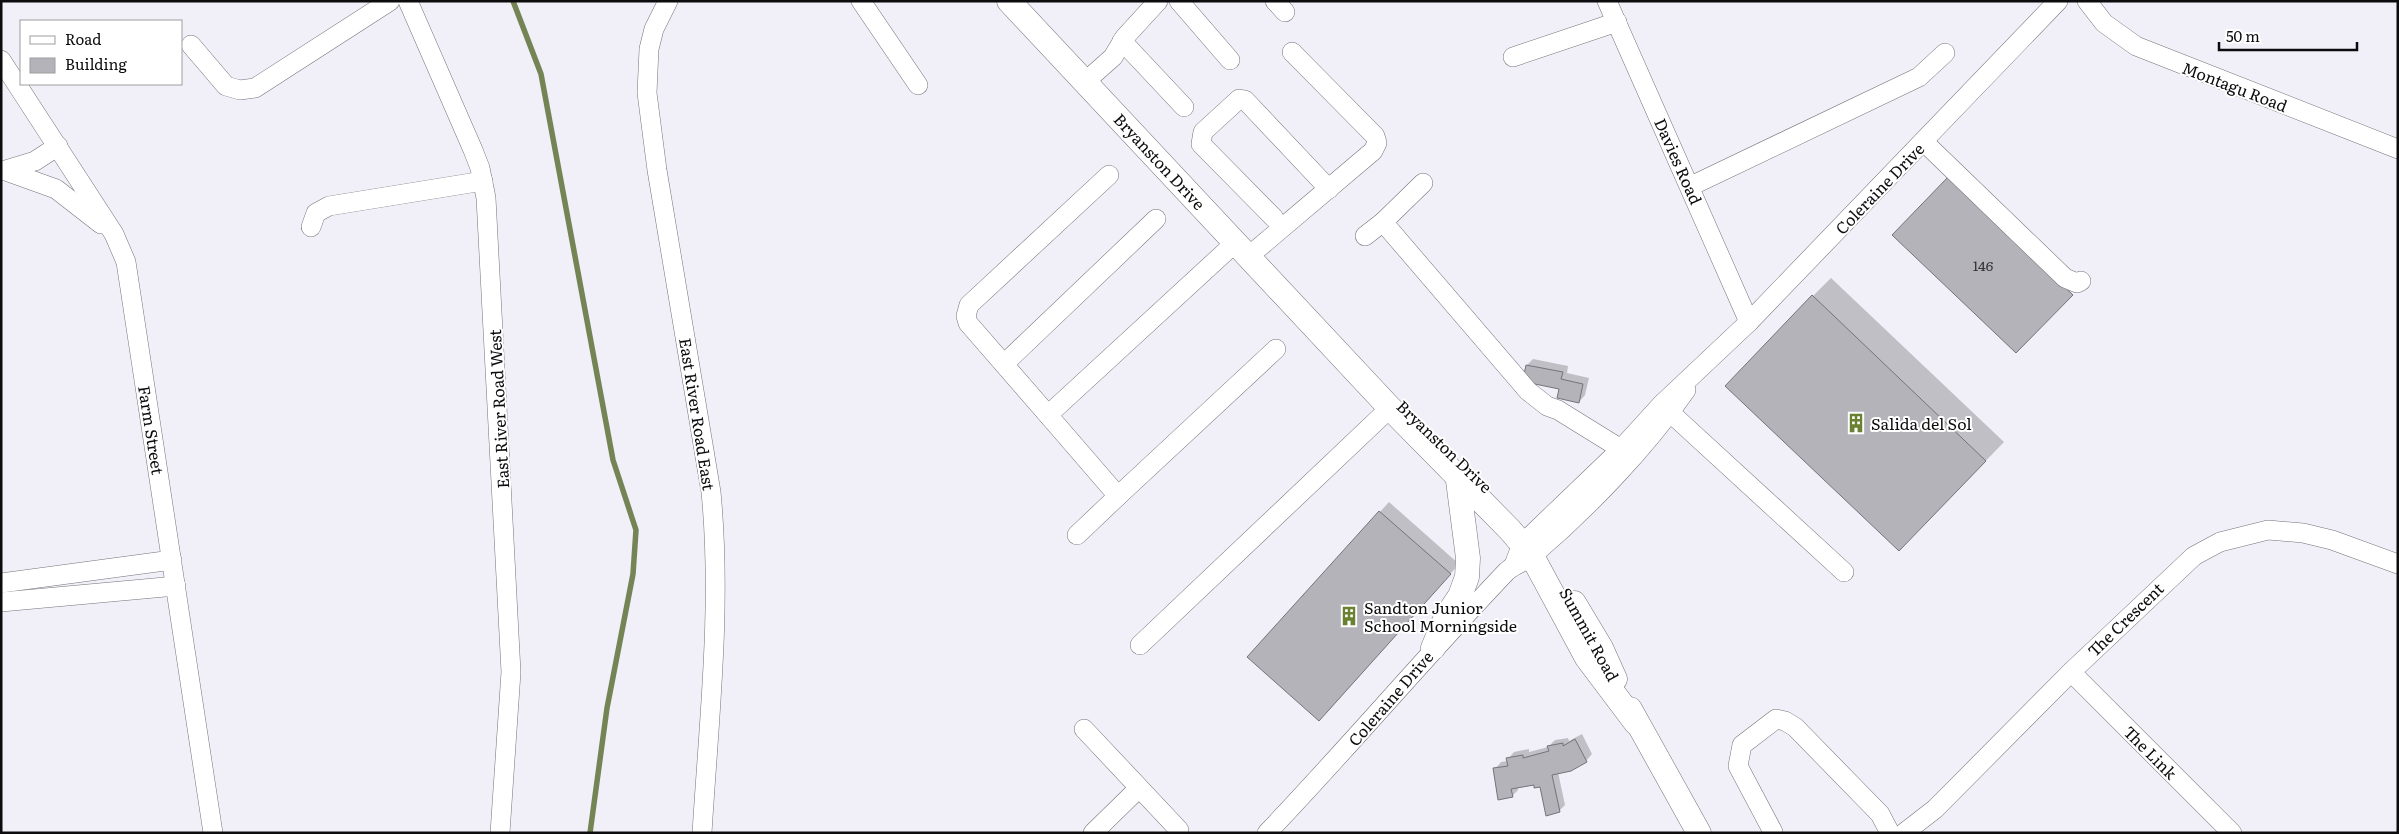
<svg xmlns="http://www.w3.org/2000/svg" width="2399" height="834" viewBox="0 0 2399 834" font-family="Literata,serif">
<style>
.shadow{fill:#0003}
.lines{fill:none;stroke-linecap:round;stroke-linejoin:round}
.stream{stroke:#748454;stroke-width:5.5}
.building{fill:#b5b3ba;stroke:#75737a}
.minor-casing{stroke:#75737a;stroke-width:20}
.major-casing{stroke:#75737a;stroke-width:25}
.minor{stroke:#fff;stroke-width:19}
.major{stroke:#fff;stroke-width:24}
.labels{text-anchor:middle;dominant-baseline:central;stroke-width:4;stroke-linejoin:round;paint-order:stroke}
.number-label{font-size:14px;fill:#363639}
.street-label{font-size:16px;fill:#0c0c0e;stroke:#fff}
.poi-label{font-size:16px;fill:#0c0c0e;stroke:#fff;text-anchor:start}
</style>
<rect width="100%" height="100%" fill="#f1eff7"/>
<g class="shadow">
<path d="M1831 278 2004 442 1918 531 1813 296Z"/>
<path d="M1533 359 1568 366 1567 373 1589 378 1585 395 1579 402 1561 388 1524 378 1527 365Z"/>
<path d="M1389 502 1459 564 1329 710 1249 657Z"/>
<path d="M1582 734 1592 754 1586 761 1558 772 1565 805 1559 811 1541 785 1535 784 1518 787V790L1512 796 1495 769 1501 762 1508 761V759L1514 752 1529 749V752L1548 747 1555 740 1568 738 1569 741Z"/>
</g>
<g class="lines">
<path class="stream" d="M513 1 541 74 613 460 636 530 633 574 607 708 590 833"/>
</g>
<g class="building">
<path d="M1949 176 2073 295 2016 353 1892 235Z"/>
<path d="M1812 295 1986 461 1899 551 1725 386Z"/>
<path d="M1526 365 1563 372 1561 379 1583 384 1579 403 1557 398 1559 389 1530 383 1523 379Z"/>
<path d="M1379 511 1451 574 1319 721 1247 657Z"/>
<path d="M1575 739 1587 762 1571 771 1552 775 1560 812 1546 816 1540 787 1534 788V785L1511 789 1513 797 1498 800 1493 768 1508 766 1506 758 1523 755V758L1549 751 1547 746 1563 743V746Z"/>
</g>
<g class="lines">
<defs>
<g id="minor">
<path d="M408 1 473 150 480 168 486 198 511 672 500 833"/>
<path d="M668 1 654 29 649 49 647 93 657 170 711 492C722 605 709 719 702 833"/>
<path d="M861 1 918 85"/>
<path d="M1179 1 1230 60"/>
<path d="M1275 1 1285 12"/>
<path d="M1607 1 1749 322"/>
<path d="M2087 1 2104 23 2136 46 2398 149"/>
<path d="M1122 41 1184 107"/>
<path d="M191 45 226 86 240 90 255 88 390 1"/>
<path d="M1513 57 1617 22"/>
<path d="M1 60 114 234 126 262 213 833"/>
<path d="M1086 81 1113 57 1125 37 1158 1"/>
<path d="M1924 142 2065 278 2077 283 2081 281"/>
<path d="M2 171 35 161 58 146"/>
<path d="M6 171 56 189 101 224"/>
<path d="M1423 183 1383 222 1528 391 1547 406 1558 410 1621 449"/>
<path d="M1691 186 1919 77 1945 53"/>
<path d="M1274 218 1201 144 1203 132 1239 99 1245 100 1329 189"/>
<path d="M311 227 316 213 329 206 483 181"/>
<path d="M1365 236 1383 222"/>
<path d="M1236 242 1048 415 1118 496 1276 349"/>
<path d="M1249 256 1373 151 1377 143 1375 136 1292 52"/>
<path d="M1004 364 1156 219"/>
<path d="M1662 405 1844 572"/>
<path d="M1048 415 968 323 966 316 969 305 1109 175"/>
<path d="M1077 535 1118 496"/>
<path d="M1514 565 1522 544 1621 449 1662 404 1749 322 2058 1"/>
<path d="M1 583 172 560"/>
<path d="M1 602 176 586"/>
<path d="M1140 645 1390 408"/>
<path d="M2071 672 2232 833"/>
<path d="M1084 729 1179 830"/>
<path d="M1773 832 1738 766 1742 745 1776 719 1785 721 1795 727 1880 814 1890 833"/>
<path d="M1093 833 1139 788"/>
<path d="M1267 833C1349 747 1425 657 1507 571 1515 564 1525 562 1533 555 1587 509 1645 449 1686 390"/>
<path d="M1904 833 1935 809 2071 672 2194 556 2220 542 2268 530 2303 533 2332 540 2398 564"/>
</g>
<g id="major">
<path d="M1009 1 1390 408 1510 530 1532 556 1587 658 1636 723"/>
<path d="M1574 603 1601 648 1615 679"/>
<path d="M1433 648 1446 617 1460 596 1467 577 1468 558 1457 473"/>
<path d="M1630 709 1699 833"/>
</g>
</defs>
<use href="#minor" class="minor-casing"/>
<use href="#major" class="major-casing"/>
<use href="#minor" class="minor"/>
<use href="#major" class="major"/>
</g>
<defs>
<symbol id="building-bare" viewBox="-9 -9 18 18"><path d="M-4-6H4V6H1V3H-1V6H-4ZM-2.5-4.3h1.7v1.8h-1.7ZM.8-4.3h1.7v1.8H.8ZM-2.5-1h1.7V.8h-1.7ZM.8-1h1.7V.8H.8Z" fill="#6a8132" stroke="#fff" stroke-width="2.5" paint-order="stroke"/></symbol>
</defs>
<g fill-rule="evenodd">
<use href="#building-bare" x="1842" y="409" width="28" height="28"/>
<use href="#building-bare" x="1335" y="602" width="28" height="28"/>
</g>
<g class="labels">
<g class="number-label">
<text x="1983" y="265">146</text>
</g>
<g class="street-label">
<text transform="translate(2235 86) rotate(21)">Montagu Road</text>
<text transform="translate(1160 161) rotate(47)">Bryanston Drive</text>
<text transform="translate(1679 161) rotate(66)">Davies Road</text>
<text transform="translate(1879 188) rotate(-46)">Coleraine Drive</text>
<text transform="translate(498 409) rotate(-93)">East River Road West</text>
<text transform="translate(698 414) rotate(81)">East River Road East</text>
<text transform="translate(152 430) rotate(81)">Farm Street</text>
<text transform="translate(1445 446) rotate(44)">Bryanston Drive</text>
<text transform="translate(2125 619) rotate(-44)">The Crescent</text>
<text transform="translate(1590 634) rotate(61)">Summit Road</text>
<text transform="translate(1390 698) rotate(-49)">Coleraine Drive</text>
<text transform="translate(2151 752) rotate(45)">The Link</text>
</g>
<g class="poi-label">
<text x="1871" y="423">Salida del Sol</text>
<text x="1364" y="607">Sandton Junior<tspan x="1364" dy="18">School Morningside</tspan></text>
</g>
</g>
<rect width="2399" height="834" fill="none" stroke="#0c0c0e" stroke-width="5"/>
<rect x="20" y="20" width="162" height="65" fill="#ffffff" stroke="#9e9e9f"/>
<rect x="30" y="36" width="25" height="8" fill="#ffffff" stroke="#9e9e9f"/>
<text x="65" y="45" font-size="15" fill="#0c0c0e">Road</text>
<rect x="30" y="58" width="25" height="15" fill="#b5b3ba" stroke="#9e9e9f"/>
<text x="65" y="70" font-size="15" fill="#0c0c0e">Building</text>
<path d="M2219 42v8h138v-8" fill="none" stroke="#0c0c0e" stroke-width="2.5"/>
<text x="2226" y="42" font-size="15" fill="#0c0c0e" stroke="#ffffff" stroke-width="4" paint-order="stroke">50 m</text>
</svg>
